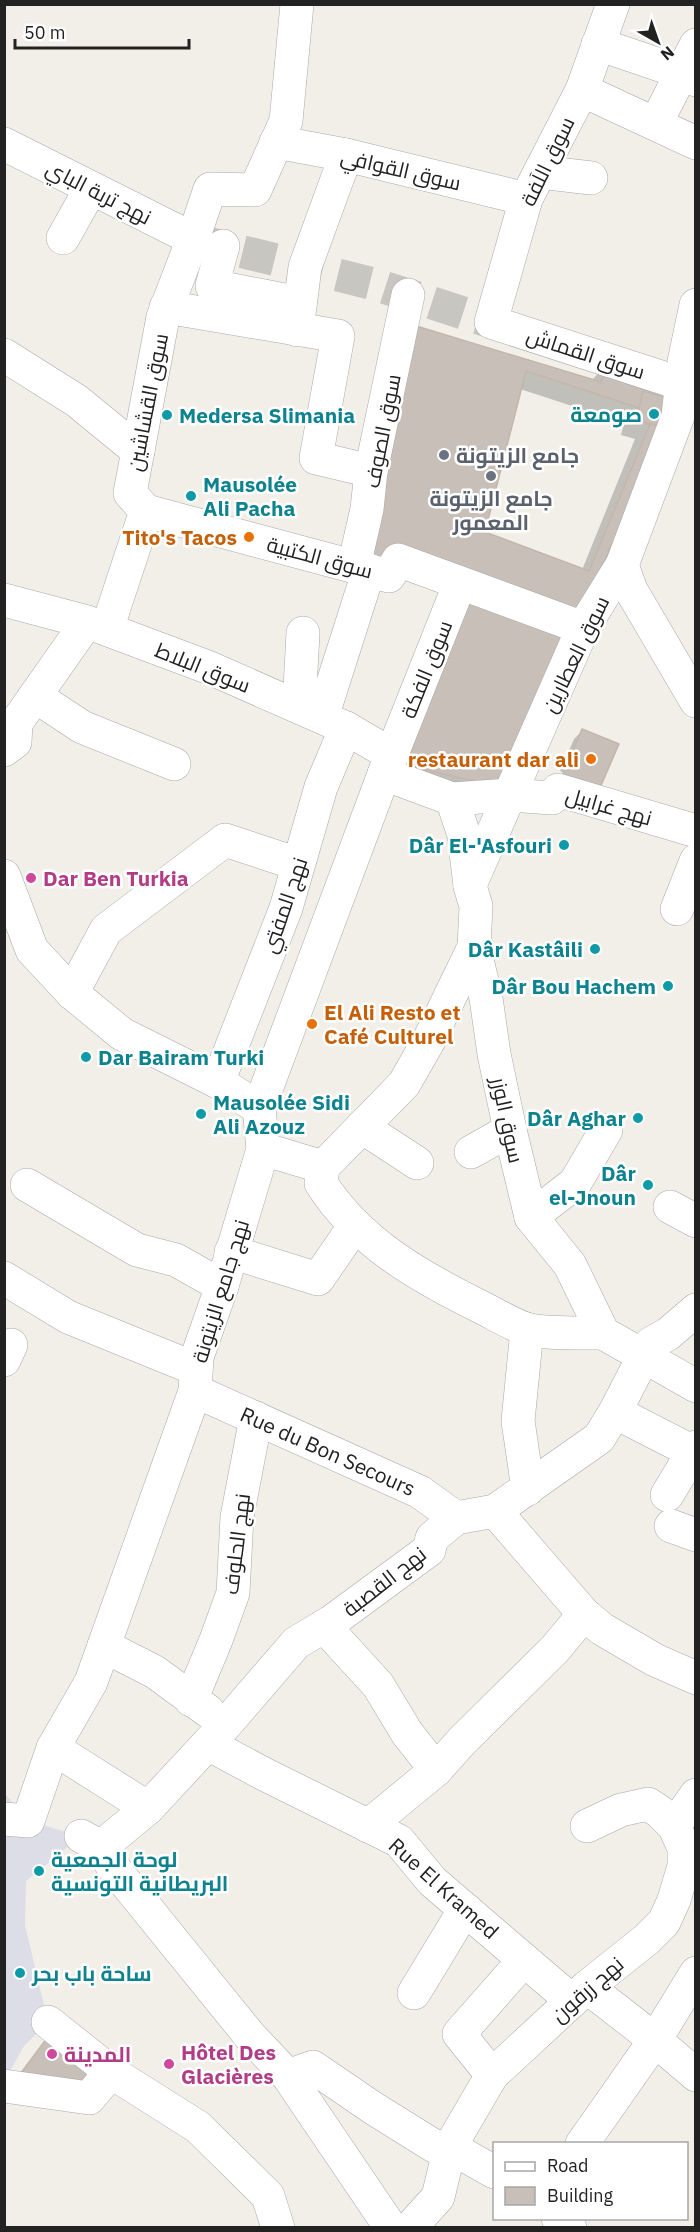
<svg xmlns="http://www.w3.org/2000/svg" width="700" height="2232" viewBox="0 0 700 2232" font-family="'IBM Plex Sans',Cairo,sans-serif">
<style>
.plaza{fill:#dddde8}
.shadow{fill:#0003;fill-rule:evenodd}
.building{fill:#c7bfb8;stroke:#c4b6ab;stroke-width:1.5;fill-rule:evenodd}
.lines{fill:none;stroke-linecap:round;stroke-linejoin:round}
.minor-tunnel{stroke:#c8c6c1;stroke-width:33;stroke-dasharray:33 16;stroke-linecap:butt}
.minor-casing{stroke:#a9a9a9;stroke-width:34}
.minor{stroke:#fff;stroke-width:33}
.culture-dot{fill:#0f9aa8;stroke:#fff;stroke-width:2}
.worship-dot{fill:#6b7280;stroke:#fff;stroke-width:2}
.food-dot{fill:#e8710a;stroke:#fff;stroke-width:2}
.hotel-dot{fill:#d1479c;stroke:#fff;stroke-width:2}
.labels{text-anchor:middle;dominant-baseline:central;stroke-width:5;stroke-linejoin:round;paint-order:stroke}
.street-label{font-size:21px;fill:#222;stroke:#fff}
.culture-label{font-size:21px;font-weight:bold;fill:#0d838f;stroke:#fff;text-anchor:end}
.worship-label{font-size:21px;font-weight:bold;fill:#5b616d;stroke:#fff;text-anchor:start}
.food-label{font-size:21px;font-weight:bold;fill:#c56008;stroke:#fff;text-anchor:end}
.hotel-label{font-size:21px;font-weight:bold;fill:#b23c85;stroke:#fff;text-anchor:start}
</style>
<rect width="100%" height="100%" fill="#f2efe9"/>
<path class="plaza" d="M5 1794 28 1821 81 1836 26 1881 25 1925 48 2022 24 2046 5 2080Z"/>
<g class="shadow">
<path d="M398 342 592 380 609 362 660 379 642 505 622 519 506 789 391 781 465 602 376 570ZM520 389 624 423 621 435 635 439 582 570 483 533Z"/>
<path d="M582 731 617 745 598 789 590 797 556 782 559 774 596 790V787L560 771 574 739Z"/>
</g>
<g class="building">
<path d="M413 325 601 382 609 360 662 378 660 396 675 400 632 501 577 620 359 562ZM526 371 639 408 636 420 650 424 589 571 485 532Z"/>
<path d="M643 391 675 400 666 428 636 420Z"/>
<path d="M470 594 575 635 507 790 474 792 473 781 405 765Z"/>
<path d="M582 729 619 744 599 790 563 774Z"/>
<path d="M47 2038 93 2071 79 2088 15 2081Z"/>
</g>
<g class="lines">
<path class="minor-tunnel" d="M195 240 374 284 491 322"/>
<defs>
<g id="minor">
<path d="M613 4 582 90 526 199 491 322 682 384"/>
<path d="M598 44 683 73 696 80"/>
<path d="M582 90 696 143"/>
<path d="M656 123 696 45"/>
<path d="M276 142 346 155 526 199"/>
<path d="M4 144 193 239"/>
<path d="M540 172 591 178"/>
<path d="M63 238 91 188"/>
<path d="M223 246 212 286 300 303"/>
<path d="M166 307 338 336 316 458 371 471"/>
<path d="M297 330 305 267 346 155"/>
<path d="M4 355 77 401 138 451"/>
<path d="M146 511 389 576 398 560 583 628"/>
<path d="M622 565 631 590 696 701"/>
<path d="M354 566 367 509 371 471 408 295"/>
<path d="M4 600 87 622 210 668 346 728 392 755"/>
<path d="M107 629 146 511 130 493 163 317 193 239 210 189 255 190 286 121 297 4"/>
<path d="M35 696 82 727 174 764"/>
<path d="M299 707 303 633"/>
<path d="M322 717 369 570"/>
<path d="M4 750 15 742 16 723 87 622"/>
<path d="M384 774 452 799 510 795 552 798 558 790 696 831"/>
<path d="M452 799 464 835 470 886 476 906 474 947 486 998 494 1054 510 1130 531 1217 570 1265 603 1333 696 1386"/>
<path d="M4 876 32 950 72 993 122 1034 218 1082 259 1108"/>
<path d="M470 885 583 628 622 565 678 416 684 362 696 305"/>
<path d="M677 909 696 861"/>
<path d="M72 993 106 930 225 840 298 864"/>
<path d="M218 1082 286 908 321 787 346 728"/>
<path d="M362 1127 417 1163"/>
<path d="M263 1149 323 1167 321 1183C358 1242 420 1277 481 1307 495 1314 511 1324 526 1329 542 1334 585 1333 603 1333"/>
<path d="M471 1152 510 1130"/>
<path d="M323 1167 404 1084 428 1042 474 947"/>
<path d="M27 1185 137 1250 176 1260 222 1286"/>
<path d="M670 1207 696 1221"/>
<path d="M531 1217 575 1183 606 1130"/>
<path d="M231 1252 318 1279 355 1225"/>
<path d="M4 1278 68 1317 196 1369"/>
<path d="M527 1330 518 1421 528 1489"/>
<path d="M4 1360 11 1345"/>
<path d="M195 1391 420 1492 456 1518"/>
<path d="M615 1412 693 1452"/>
<path d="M667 1495 696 1447"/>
<path d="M495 1511 584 1614 602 1629 655 1660 696 1678"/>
<path d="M671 1526 696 1535"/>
<path d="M324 1626 378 1685 407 1733 436 1770"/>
<path d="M104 1646 155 1672 208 1711"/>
<path d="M191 1700 216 1640 233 1593 237 1517 256 1418"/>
<path d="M208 1744 264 1774 399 1841 432 1881 572 2001"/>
<path d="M53 1748 148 1808"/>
<path d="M4 1819 28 1821 53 1748 91 1682 195 1391 197 1357 222 1286 263 1149 259 1108 384 774 460 583"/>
<path d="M368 1826 436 1770 462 1741 555 1649 584 1614"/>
<path d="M674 1826 696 1795"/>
<path d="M81 1836 101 1847 113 1867 250 2036 288 2076 391 2228"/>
<path d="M101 1847 148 1808 227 1723 296 1643 331 1622 429 1550 432 1538 456 1518 495 1511 599 1438 615 1412 650 1344 668 1334 696 1310"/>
<path d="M587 1987 655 2040 696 2075"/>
<path d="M414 1993 465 1909"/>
<path d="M48 2022 111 2072 198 2127 268 2196 278 2228"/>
<path d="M492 2075 459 2034 524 1960"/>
<path d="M288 2076 313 2067 373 2108 434 2146 450 2147 494 2172"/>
<path d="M4 2086 89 2098 111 2072"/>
<path d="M582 2144 655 2040 696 1973"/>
<path d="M558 2218 570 2228"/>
<path d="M410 2228 438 2197 450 2147 492 2075 587 1987 647 1939 664 1922 674 1900 684 1866V1848L674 1826 660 1812 648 1804 621 1810 587 1826"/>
</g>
</defs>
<use href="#minor" class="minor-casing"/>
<use href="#minor" class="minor"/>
</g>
<g class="culture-dot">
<circle cx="654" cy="414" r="6"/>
<circle cx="167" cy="415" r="6"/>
<circle cx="191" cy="496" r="6"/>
<circle cx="564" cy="845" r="6"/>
<circle cx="595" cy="949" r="6"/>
<circle cx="668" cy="986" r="6"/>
<circle cx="86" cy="1057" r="6"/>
<circle cx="201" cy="1114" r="6"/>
<circle cx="638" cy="1118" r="6"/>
<circle cx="648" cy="1185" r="6"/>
<circle cx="39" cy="1871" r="6"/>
<circle cx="20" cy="1973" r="6"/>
</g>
<g class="worship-dot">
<circle cx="444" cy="455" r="6"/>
<circle cx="491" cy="476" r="6"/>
</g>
<g class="food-dot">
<circle cx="249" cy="537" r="6"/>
<circle cx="591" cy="759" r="6"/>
<circle cx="312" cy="1024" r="6"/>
</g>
<g class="hotel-dot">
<circle cx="31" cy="878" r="6"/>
<circle cx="52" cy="2054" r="6"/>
<circle cx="169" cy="2064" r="6"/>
</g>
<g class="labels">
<g class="street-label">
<text transform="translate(547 161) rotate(-64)">سوق اللَفة</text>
<text transform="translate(401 169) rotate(13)">سوق القوافي</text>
<text transform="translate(99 192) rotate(27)">نهج تربة الباي</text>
<text transform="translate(586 353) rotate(18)">سوق القماش</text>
<text transform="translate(147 402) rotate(-79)">سوق القشاشين</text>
<text transform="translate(382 431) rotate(-79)">سوق الصوف</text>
<text transform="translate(320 557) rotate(15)">سوق الكتبية</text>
<text transform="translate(575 654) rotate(-64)">سوق العطارين</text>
<text transform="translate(203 667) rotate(22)">سوق البلاط</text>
<text transform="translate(426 669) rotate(-68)">سوق الفكة</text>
<text transform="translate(609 806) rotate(16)">نهج غرابيل</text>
<text transform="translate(284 905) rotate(-71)">نهج المفتي</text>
<text transform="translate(508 1120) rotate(78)">سوق الوزر</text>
<text transform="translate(220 1291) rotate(-73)">نهج جامع الزيتونة</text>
<text transform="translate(328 1451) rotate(24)">Rue du Bon Secours</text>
<text transform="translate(236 1544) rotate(-83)">نهج الحلوف</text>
<text transform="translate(384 1581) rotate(-38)">نهج القصبة</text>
<text transform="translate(444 1888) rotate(42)">Rue El Kramed</text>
<text transform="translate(587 1989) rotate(-41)">نهج زرقون</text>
</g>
<g class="culture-label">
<text x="642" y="414">صومعة</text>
<text x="179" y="415" text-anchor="start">Medersa Slimania</text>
<text x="203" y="484" text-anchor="start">Mausolée<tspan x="203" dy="24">Ali Pacha</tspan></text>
<text x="552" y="845">Dâr El-'Asfouri</text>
<text x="583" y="949">Dâr Kastâili</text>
<text x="656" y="986">Dâr Bou Hachem</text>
<text x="98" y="1057" text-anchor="start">Dar Bairam Turki</text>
<text x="213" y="1102" text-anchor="start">Mausolée Sidi<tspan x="213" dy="24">Ali Azouz</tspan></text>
<text x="626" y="1118">Dâr Aghar</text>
<text x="636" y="1173">Dâr<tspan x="636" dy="24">el-Jnoun</tspan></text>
<text x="51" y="1859" text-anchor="start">لوحة الجمعية<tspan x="51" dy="24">البريطانية التونسية</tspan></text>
<text x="32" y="1973" text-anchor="start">ساحة باب بحر</text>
</g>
<g class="worship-label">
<text x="456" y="455">جامع الزيتونة</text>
<text x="491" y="498" text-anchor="middle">جامع الزيتونة<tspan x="491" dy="24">المعمور</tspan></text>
</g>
<g class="food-label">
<text x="237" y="537">Tito's Tacos</text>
<text x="579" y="759">restaurant dar ali</text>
<text x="324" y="1012" text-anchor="start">El Ali Resto et<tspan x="324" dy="24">Café Culturel</tspan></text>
</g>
<g class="hotel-label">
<text x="43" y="878">Dar Ben Turkia</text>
<text x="181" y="2052">Hôtel Des<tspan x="181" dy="24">Glacières</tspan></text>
<text x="64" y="2054">المدينة</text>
</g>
</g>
<rect width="700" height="2232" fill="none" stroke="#222222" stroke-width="12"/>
<rect x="493" y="2142" width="195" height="78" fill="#ffffff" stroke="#a7a7a7" stroke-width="1.5"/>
<rect x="505" y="2162" width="30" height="9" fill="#ffffff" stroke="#a7a7a7" stroke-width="1.5"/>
<text x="547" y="2172" font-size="18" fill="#222222">Road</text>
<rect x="505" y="2187" width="30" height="18" fill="#c7bfb8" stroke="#a7a7a7" stroke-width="1.5"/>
<text x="547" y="2202" font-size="18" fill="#222222">Building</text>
<g transform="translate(658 42) rotate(140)" stroke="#ffffff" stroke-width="4.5" paint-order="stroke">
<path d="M0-4.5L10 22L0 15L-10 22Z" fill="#222222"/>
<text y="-9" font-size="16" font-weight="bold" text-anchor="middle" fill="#222222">N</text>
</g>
<path d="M15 39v9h174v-9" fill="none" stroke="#222222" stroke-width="3"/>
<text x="24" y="39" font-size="18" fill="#222222" stroke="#ffffff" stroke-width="4.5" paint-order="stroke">50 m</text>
</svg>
